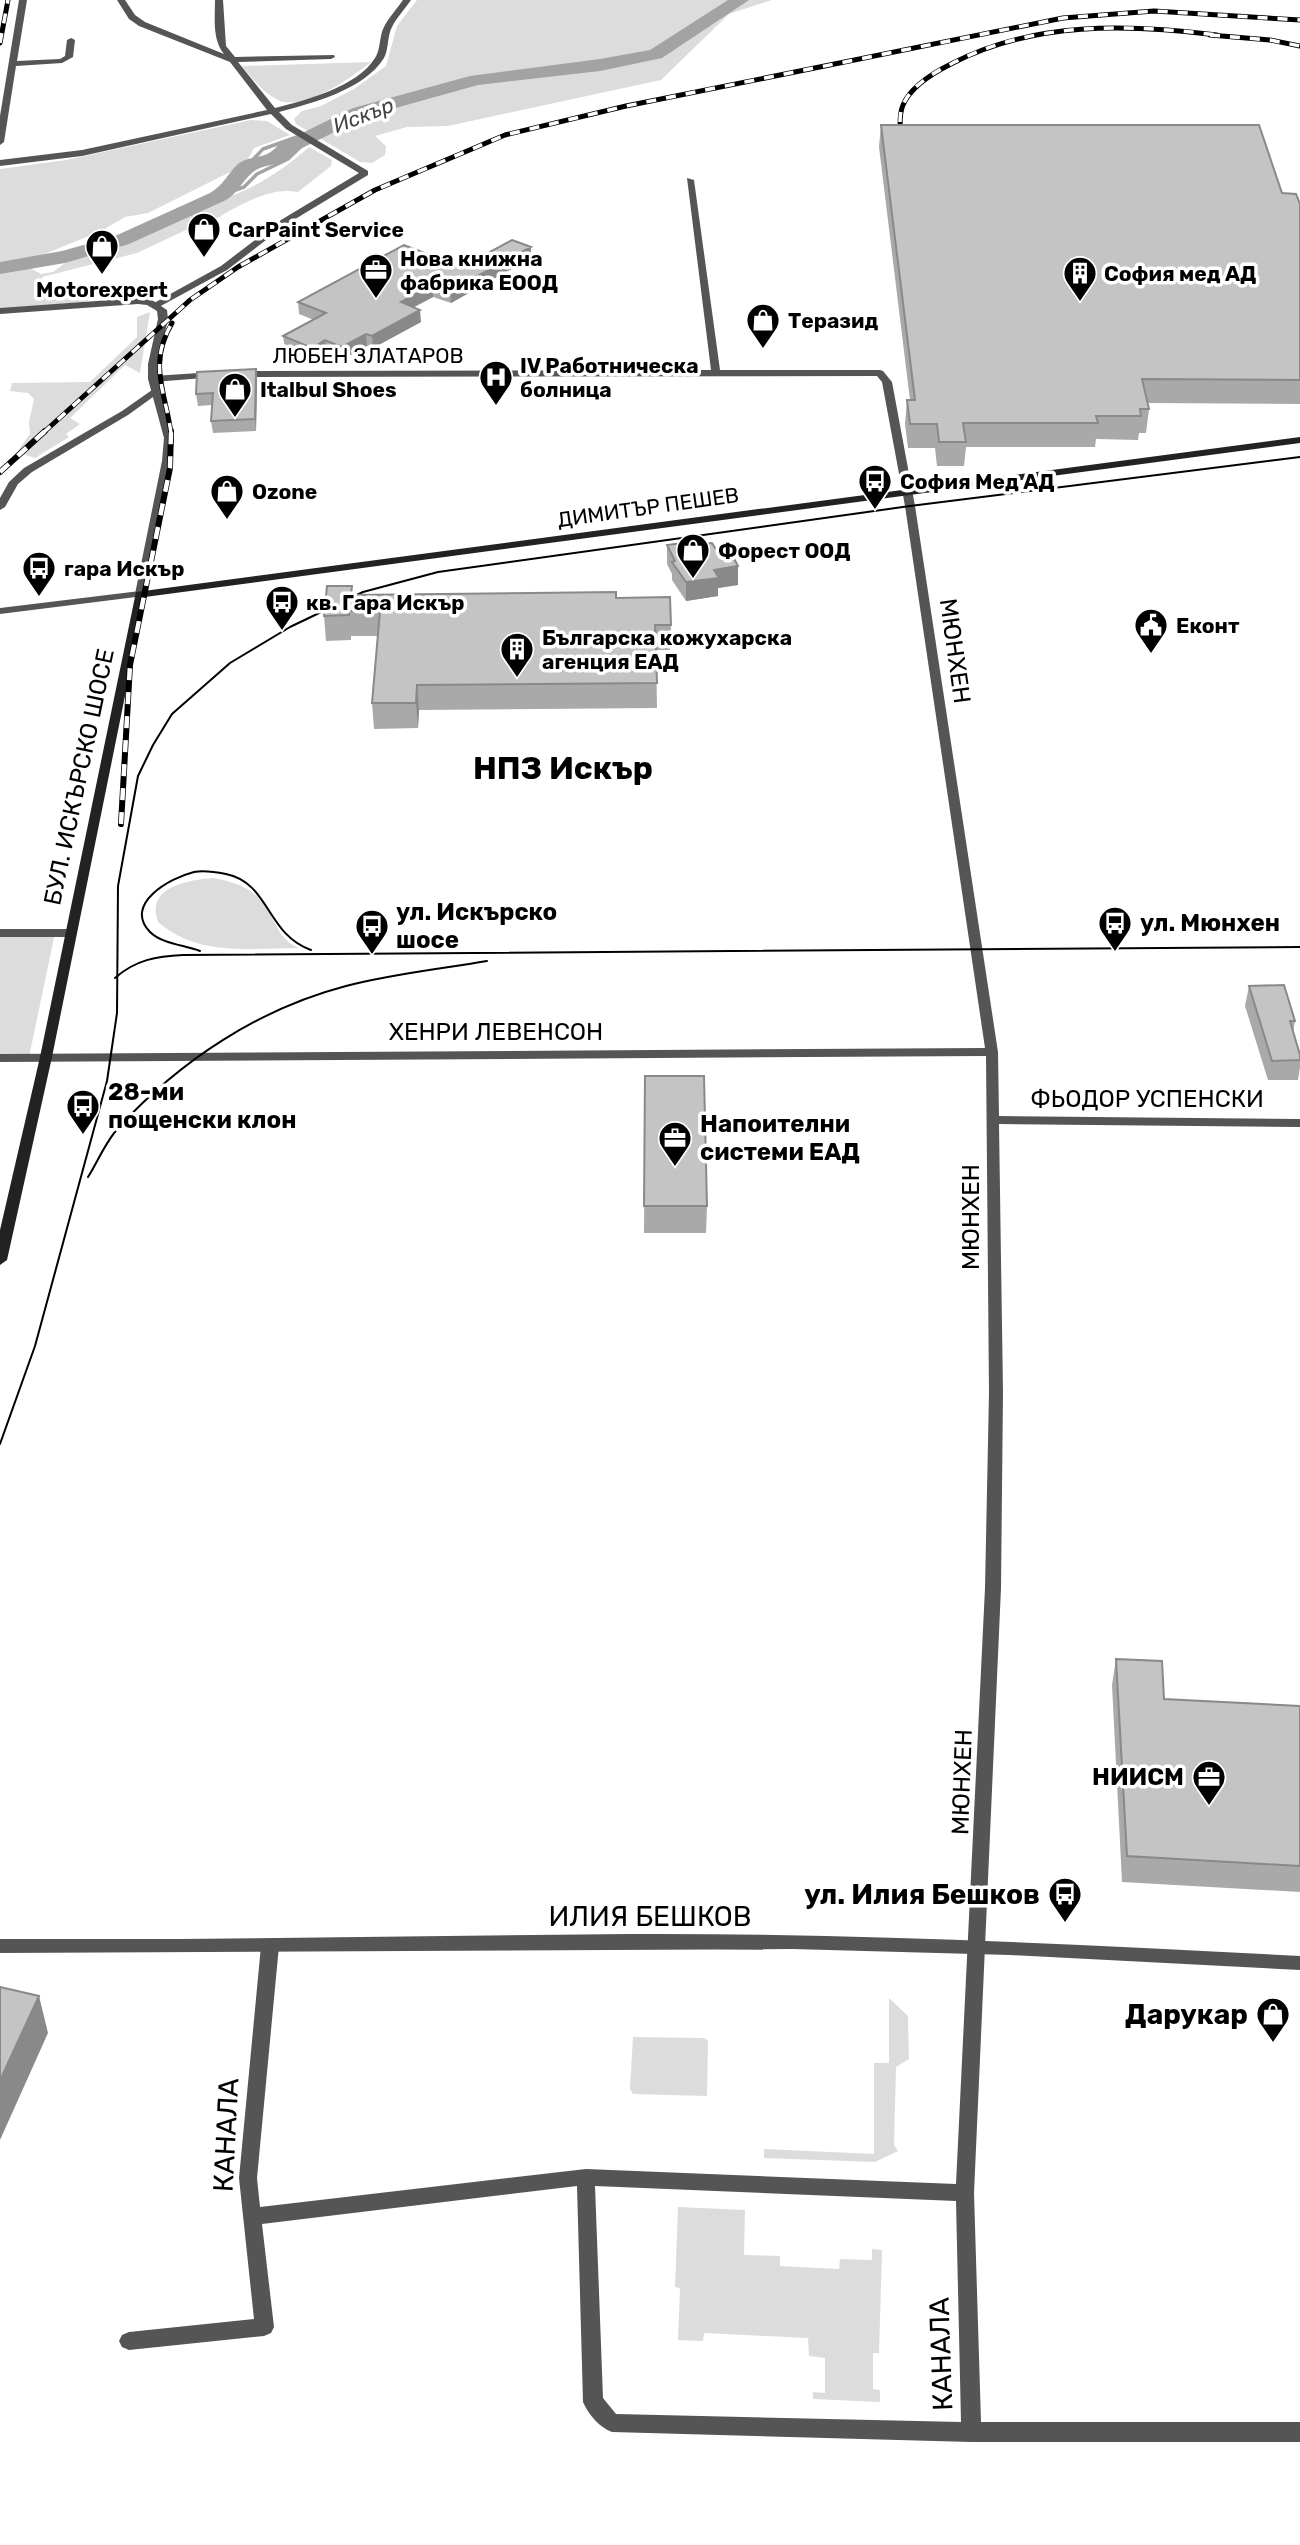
<svg xmlns="http://www.w3.org/2000/svg" width="1300" height="2545" viewBox="0 0 1300 2545" font-family="Rubik,sans-serif">
<style>
.green{fill:#dcdcdc}
.lines{fill:none;stroke-linecap:round;stroke-linejoin:round}
.stream{stroke:#a3a3a3;stroke-width:3.5}
.river{fill:#a3a3a3;fill-rule:evenodd}
.minor{fill:#555;fill-rule:evenodd}
.tertiary{fill:#555;fill-rule:evenodd}
.secondary{fill:#222;fill-rule:evenodd}
.tram{stroke:#000;stroke-width:2}
.rail-far1-casing{stroke:#000;stroke-width:5}
.rail-casing{stroke:#000;stroke-width:6}
.rail-far1{stroke:#fff;stroke-width:3.5;stroke-dasharray:10;stroke-linecap:butt}
.rail{stroke:#fff;stroke-width:4.5;stroke-dasharray:12;stroke-linecap:butt}
.wall{fill:#a9a9a9}
.shaded-wall{fill:#898989}
.building{fill:#c4c4c4;stroke:#898989;stroke-width:2}
.labels{text-anchor:middle;dominant-baseline:central;stroke-width:7;stroke-linejoin:round;paint-order:stroke}
.far-water-label{font-size:21px;font-style:italic;fill:#444;stroke:#fff}
.far-poi-label{font-size:21px;font-weight:bold;fill:#000;stroke:#fff;text-anchor:start}
.far-street-label{font-size:21px;fill:#000;stroke:#fff}
.street-label{font-size:24px;fill:#000;stroke:#fff}
.poi-label{font-size:24px;font-weight:bold;fill:#000;stroke:#fff;text-anchor:start}
.near-poi-label{font-size:28px;font-weight:bold;fill:#000;stroke:#fff;text-anchor:end}
.near-street-label{font-size:28px;fill:#000;stroke:#fff}
.district-label{font-size:32px;font-weight:bold;fill:#000;stroke:#fff}
</style>
<rect width="100%" height="100%" fill="#fff"/>
<g class="green">
<path d="M417 0H772L729 14 661 80 448 126 407 127 375 136 386 146 385 155 372 163 360 162 296 124 294 119 302 111 321 106 354 89 386 66 397 26Z"/>
<path d="M371 62C351 78 303 112 278 100 262 92 253 79 242 66Z"/>
<path d="M251 120 267 121 290 135 254 148 248 159 236 169 148 213 125 217 101 231 30 260 0 265V169L66 160Z"/>
<path d="M309 147 332 160 331 166 298 192C274 187 250 200 229 211 221 216 213 222 203 222L137 253 42 277 48 299 77 297 89 300 84 302 0 309V273L30 268 41 274 53 272 68 261 119 244 217 204C224 196 232 197 241 192 266 181 289 165 309 147Z"/>
<path d="M150 312 140 373 125 365 70 418 80 424 66 434 69 437 35 458 17 452 30 434 29 422 34 399 28 393 10 391 12 383 90 382 137 337V317Z"/>
<path d="M213 878C231 881 251 887 262 902 275 918 278 940 299 948 250 948 198 957 158 922 145 887 188 880 213 878Z"/>
<path d="M0 933H55L29 1057 0 1058Z"/>
<path d="M889 1998 908 2016 909 2059 896 2067 894 2145 898 2151 875 2162 764 2158V2149L874 2154V2063H889Z"/>
<path d="M633 2037 704 2038 708 2041 707 2096 633 2094 630 2089Z"/>
<path d="M678 2207 745 2210 744 2255 780 2256V2266L839 2269 840 2259 872 2260V2249L882 2250 879 2353H873V2389L880 2390V2402L813 2399V2392L825 2393V2358L809 2356 808 2338 704 2333 703 2341 678 2340 680 2288 675 2287Z"/>
</g>
<g class="lines">
<g class="stream">
<path d="M246 167 263 149 339 122"/>
<path d="M221 195 244 187 257 174 288 159 314 134"/>
</g>
<path class="river" d="M728 0H749L662 58 600 71 478 85 367 116 292 153C279 169 264 162 252 173 241 182 238 194 224 201L129 244 65 263 0 274V262L62 251 115 236 210 193C224 185 227 174 238 164 251 154 266 161 278 145L353 108 470 76 600 59 650 50Z"/>
<g class="minor">
<path d="M19 0H27L17 61 60 59 65 56 67 40 71 38 75 40 73 57 62 63 16 66 4 142 0 145V116Z"/>
<path d="M117 0H125L135 15 145 22 224 54C212 39 215 18 215 0H223L226 46 235 57 334 55 335 57 331 59 238 62 275 108C306 100 357 87 375 58 381 49 379 36 384 27 389 17 397 9 403 0H411C405 9 397 17 392 27 387 36 389 49 384 58 364 90 312 103 279 112L292 125 368 171V175L287 224 227 270 157 308 154 307V303L221 266 281 220 359 173 286 129 271 114 82 156 0 166V160L82 150 267 110 230 62 139 26 129 19Z"/>
<path d="M687 178 694 180 720 370H880L883 371 892 382 915 506 998 1052 999 1116 1300 1119V1127L999 1124 1003 1393 1001 1588 974 2193 981 2422H1300V2442H971L612 2432C600 2428 588 2414 583 2402L577 2186 262 2224 274 2327 271 2333 264 2336 129 2350 122 2347 119 2341 122 2335 129 2332 254 2319 239 2178 261 1946 264 1941 270 1939 276 1941 279 1946 257 2178 260 2207 586 2169 956 2184 985 1588 989 1393 986 1056 0 1062V1054L985 1048 905 506 882 382 877 376 238 377 233 374 238 371 711 370ZM595 2186 956 2201 961 2422 616 2414 603 2398Z"/>
<path d="M214 372 217 373V377L153 382 148 379 153 376Z"/>
<path d="M152 390 160 392 128 415 32 472 18 484 5 507 0 510V498L9 482 24 468 122 411Z"/>
<path d="M140 591 145 594 144 596 0 614V608Z"/>
<path d="M0 929H71L77 933 71 937H0Z"/>
</g>
<g class="tertiary">
<path d="M138 298 152 300 167 310 168 319 158 364V379L174 438 172 461 145 594 140 597 135 594 162 461 164 438 148 379V364L158 319 157 311 147 305 138 304 0 314V308Z"/>
<path d="M629 1934C853 1933 1076 1944 1300 1956V1970L1010 1955 792 1949 0 1953V1939H180Z"/>
</g>
<path class="secondary" d="M1300 437V443L145 597 52 1057 7 1260 0 1265V1230L40 1057 136 592Z"/>
<g class="tram">
<path d="M200 951C185 945 162 944 150 932 123 904 170 878 194 872 204 870 216 872 226 874 270 883 266 934 311 950"/>
<path d="M115 978C135 960 157 956 183 955L1300 947"/>
<path d="M88 1177C98 1161 106 1141 119 1127 180 1061 258 1009 346 986 391 974 440 969 487 961"/>
<path d="M0 1444 35 1346 107 1081 117 1013 118 886 138 776 153 745 172 714 230 663 290 627 363 592 438 572 910 506 1300 457"/>
</g>
<defs>
<g id="rail-far1">
<path d="M1210 35 1270 40 1300 46"/>
<path d="M0 43 8 0"/>
<path d="M900 142C901 130 898 116 903 105 911 86 933 73 951 64 1033 21 1128 24 1217 35"/>
<path d="M43 433 190 300 238 267 375 190 505 135 626 106 1063 18 1154 11 1300 20"/>
<path d="M171 433C165 390 148 364 172 323"/>
</g>
<g id="rail">
<path d="M0 472 45 431"/>
<path d="M121 824 130 665 170 468 171 431"/>
</g>
</defs>
<use href="#rail-far1" class="rail-far1-casing"/>
<use href="#rail" class="rail-casing"/>
<use href="#rail-far1" class="rail-far1"/>
<use href="#rail" class="rail"/>
</g>
<g class="wall">
<path d="M881 125 1282 193 1300 204V404L1147 403 1149 409 1146 433H1139L1138 440 1096 439 1095 447H966L964 466H937L935 448H908L905 424 907 400H910L879 147Z"/>
<path d="M531 247V258L451 303 433 297 414 307 421 322 373 348 367 346 343 359 326 352 313 360 285 348 283 336 314 320 299 314 298 302 462 267Z"/>
<path d="M256 369 257 381 256 431 213 433 211 421 212 405 198 406 196 394Z"/>
<path d="M700 544 717 551 738 566V585L718 588V596L686 601 672 580V574L667 564V545Z"/>
<path d="M353 595 616 598 671 625 670 650H656L657 708 419 710 418 728 374 729 372 703 378 636H351V640L326 641 324 616Z"/>
<path d="M1249 986 1295 1021 1293 1033 1300 1055V1067L1298 1080H1268L1245 1006Z"/>
<path d="M645 1076 707 1206 706 1233H644Z"/>
<path d="M1116 1659 1164 1699 1300 1706V1892L1122 1882 1112 1685Z"/>
</g>
<g class="shaded-wall">
<path d="M531 247V258L451 303 450 291Z"/>
<path d="M433 285V297L401 314V302Z"/>
<path d="M420 310 421 322 373 348 372 336Z"/>
<path d="M366 334 367 346 343 359 342 347Z"/>
<path d="M325 340 326 352 313 360 312 348Z"/>
<path d="M256 369 257 381 256 431 255 419Z"/>
<path d="M738 566V585L718 588V596L686 601V582L714 570Z"/>
<path d="M417 685 419 710 418 728 416 703Z"/>
<path d="M39 1996 48 2033 0 2140V2080Z"/>
</g>
<g class="building">
<path d="M881 125H1259L1282 193 1296 194 1300 204V380L1142 379 1149 409H1140L1141 416H1096L1098 423H963L966 442H939L937 424H910L907 400H915Z"/>
<path d="M512 240 531 247 450 291 433 285 401 302 420 310 372 336 366 334 342 347 325 340 312 348 283 336 326 313 298 302 404 245 462 267Z"/>
<path d="M256 369 255 419 211 421 213 393 196 394 197 372Z"/>
<path d="M698 541 700 544 712 543 717 551 729 549 738 566 714 570 719 578 686 582 672 562 675 561 667 545Z"/>
<path d="M327 586H352L351 595 616 592V598L670 597 671 625H655L657 683 417 685 416 703H372L380 611H349V615L324 616Z"/>
<path d="M1284 985 1295 1021H1290L1300 1055V1060L1272 1061 1249 986Z"/>
<path d="M645 1076H704L707 1206H644Z"/>
<path d="M1116 1659 1162 1661 1164 1699 1300 1706V1866L1127 1856Z"/>
<path d="M0 1987 39 1996 0 2080Z"/>
</g>
<defs>
<symbol id="shop-pin" viewBox="-11 -11 22 30"><path d="M0 17L-7.5 6A9.5 9.5 0 1 1 7.5 6Z" fill="#000" stroke="#fff"/><path d="M-5-2.5h2.3a2.7 3.5 0 0 1 5.4 0H5L5.5 6h-11ZM-1.5-2.5h3a1.5 2.3 0 0 0-3 0Z" fill="#fff"/></symbol>
<symbol id="office-pin" viewBox="-11 -11 22 30"><path d="M0 17L-7.5 6A9.5 9.5 0 1 1 7.5 6Z" fill="#000" stroke="#fff"/><path d="M-6-3h4V-5.5h4V-3h4V5H-6ZM-1-4.5V-3h2v-1.5ZM-6 0V1H6V0Z" fill="#fff"/></symbol>
<symbol id="building-pin" viewBox="-11 -11 22 30"><path d="M0 17L-7.5 6A9.5 9.5 0 1 1 7.5 6Z" fill="#000" stroke="#fff"/><path d="M-4-6H4V6H1V3H-1V6H-4ZM-2.5-4.3h1.7v1.8h-1.7ZM.8-4.3h1.7v1.8H.8ZM-2.5-1h1.7V.8h-1.7ZM.8-1h1.7V.8H.8Z" fill="#fff"/></symbol>
<symbol id="hospital-pin" viewBox="-11 -11 22 30"><path d="M0 17L-7.5 6A9.5 9.5 0 1 1 7.5 6Z" fill="#000" stroke="#fff"/><path d="M-5-5h3v3.5h4V-5h3V5h-3V1.5h-4V5h-3Z" fill="#fff"/></symbol>
<symbol id="bus-pin" viewBox="-11 -11 22 30"><path d="M0 17L-7.5 6A9.5 9.5 0 1 1 7.5 6Z" fill="#000" stroke="#fff"/><path d="M-5-6H5V4H4V6H2V4H-2V6H-4V4H-5ZM-3.5-4V0h7V-4ZM-3.5 1.2v1.5H-2V1.2ZM2 1.2v1.5H3.5V1.2Z" fill="#fff"/></symbol>
<symbol id="civic-pin" viewBox="-11 -11 22 30"><path d="M0 17L-7.5 6A9.5 9.5 0 1 1 7.5 6Z" fill="#000" stroke="#fff"/><path d="M-.6-6.5H3V-4.5H.6V-3L4-1V1h2V6H-6V1h2V-1L-.6-3ZM-1.2 2.5V6h2.4V2.5Z" fill="#fff"/></symbol>
</defs>
<g fill-rule="evenodd">
<use href="#shop-pin" x="185" y="210" width="38" height="52"/>
<use href="#shop-pin" x="83" y="227" width="38" height="52"/>
<use href="#office-pin" x="357" y="251" width="38" height="52"/>
<use href="#building-pin" x="1061" y="254" width="38" height="52"/>
<use href="#shop-pin" x="744" y="301" width="38" height="52"/>
<use href="#hospital-pin" x="477" y="358" width="38" height="52"/>
<use href="#shop-pin" x="216" y="370" width="38" height="52"/>
<use href="#bus-pin" x="856" y="462" width="38" height="52"/>
<use href="#shop-pin" x="208" y="472" width="38" height="52"/>
<use href="#shop-pin" x="674" y="531" width="38" height="52"/>
<use href="#bus-pin" x="20" y="549" width="38" height="52"/>
<use href="#bus-pin" x="263" y="583" width="38" height="52"/>
<use href="#civic-pin" x="1132" y="606" width="38" height="52"/>
<use href="#building-pin" x="498" y="630" width="38" height="52"/>
<use href="#bus-pin" x="1096" y="904" width="38" height="52"/>
<use href="#bus-pin" x="353" y="907" width="38" height="52"/>
<use href="#bus-pin" x="64" y="1087" width="38" height="52"/>
<use href="#office-pin" x="656" y="1119" width="38" height="52"/>
<use href="#office-pin" x="1190" y="1758" width="38" height="52"/>
<use href="#bus-pin" x="1046" y="1875" width="38" height="52"/>
<use href="#shop-pin" x="1254" y="1995" width="38" height="52"/>
</g>
<g class="labels">
<g class="far-water-label">
<text transform="translate(363 115) rotate(-21)">Искър</text>
</g>
<g class="far-poi-label">
<text x="228" y="229">CarPaint Service</text>
<text x="400" y="258">Нова книжна<tspan x="400" dy="24">фабрика ЕООД</tspan></text>
<text x="1104" y="273">София мед АД</text>
<text x="102" y="289" text-anchor="middle">Motorexpert</text>
<text x="788" y="320">Теразид</text>
<text x="520" y="365">IV Работническа<tspan x="520" dy="24">болница</tspan></text>
<text x="260" y="389">Italbul Shoes</text>
<text x="900" y="481">София Мед АД</text>
<text x="252" y="491">Ozone</text>
<text x="718" y="550">Форест ООД</text>
<text x="64" y="568">гара Искър</text>
<text x="306" y="602">кв. Гара Искър</text>
<text x="1176" y="625">Еконт</text>
<text x="542" y="637">Българска кожухарска<tspan x="542" dy="24">агенция ЕАД</tspan></text>
</g>
<g class="far-street-label">
<text x="368" y="355">ЛЮБЕН ЗЛАТАРОВ</text>
<text transform="translate(648 507) rotate(-8)">ДИМИТЪР ПЕШЕВ</text>
</g>
<g class="street-label">
<text transform="translate(955 651) rotate(82)">МЮНХЕН</text>
<text transform="translate(79 777) rotate(-78)">БУЛ. ИСКЪРСКО ШОСЕ</text>
<text x="496" y="1032">ХЕНРИ ЛЕВЕНСОН</text>
<text x="1147" y="1099">ФЬОДОР УСПЕНСКИ</text>
<text transform="translate(971 1217) rotate(-90)">МЮНХЕН</text>
<text transform="translate(962 1782) rotate(-88)">МЮНХЕН</text>
</g>
<g class="poi-label">
<text x="396" y="912">ул. Искърско<tspan x="396" dy="28">шосе</tspan></text>
<text x="1140" y="923">ул. Мюнхен</text>
<text x="108" y="1092">28-ми<tspan x="108" dy="28">пощенски клон</tspan></text>
<text x="700" y="1124">Напоителни<tspan x="700" dy="28">системи ЕАД</tspan></text>
<text x="1184" y="1777" text-anchor="end">НИИСМ</text>
</g>
<g class="near-poi-label">
<text x="1040" y="1894">ул. Илия Бешков</text>
<text x="1248" y="2014">Дарукар</text>
</g>
<g class="near-street-label">
<text x="650" y="1916">ИЛИЯ БЕШКОВ</text>
<text transform="translate(226 2135) rotate(-87)">КАНАЛА</text>
<text transform="translate(941 2354) rotate(-92)">КАНАЛА</text>
</g>
<g class="district-label">
<text x="563" y="768">НПЗ Искър</text>
</g>
</g>
</svg>
